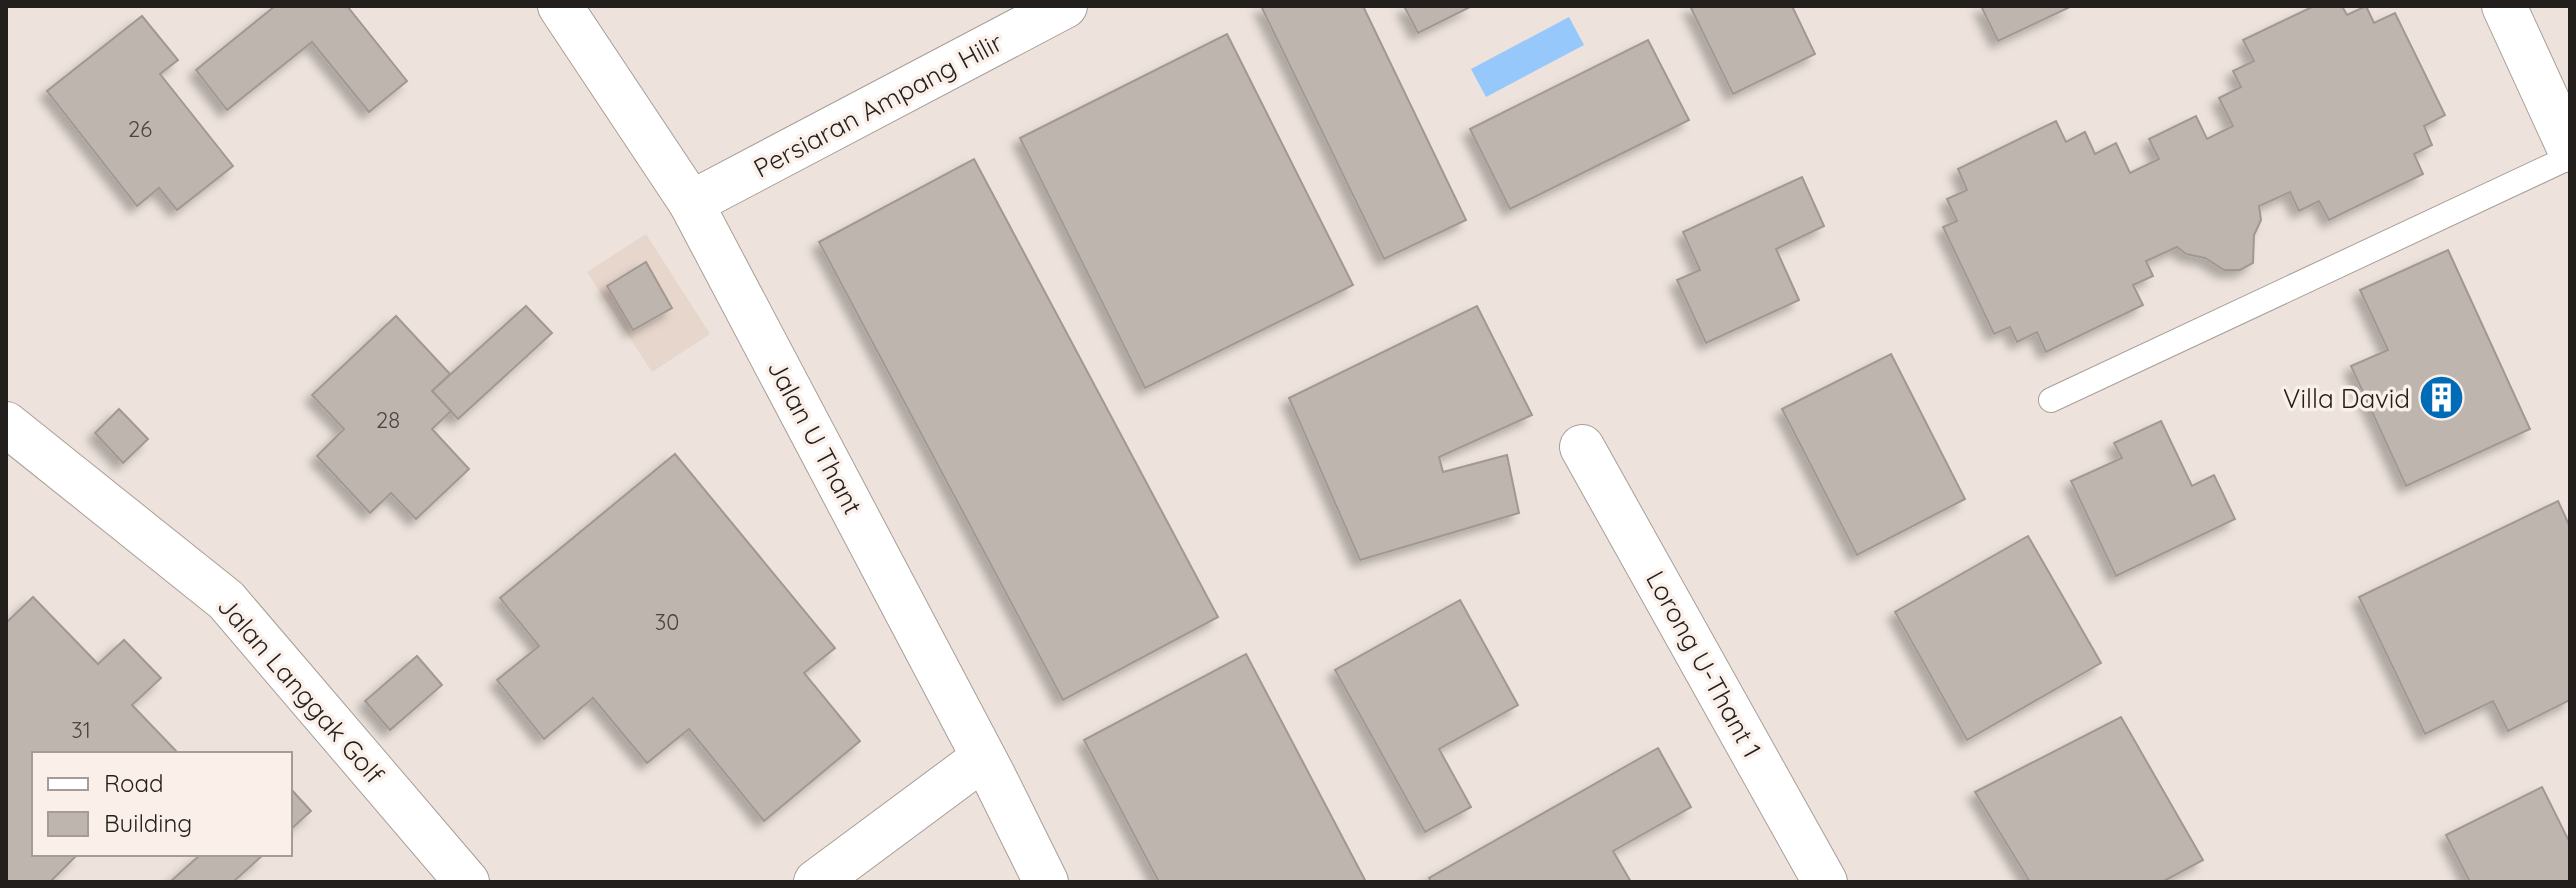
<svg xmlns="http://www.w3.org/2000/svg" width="2576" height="888" viewBox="0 0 2576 888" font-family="Quicksand,sans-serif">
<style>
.built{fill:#e7d6cb}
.water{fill:#96c8fb}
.building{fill:#bfb5af;stroke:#a29893;stroke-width:2;filter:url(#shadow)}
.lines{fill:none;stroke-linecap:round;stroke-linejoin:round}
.service-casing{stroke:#a89e98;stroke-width:26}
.minor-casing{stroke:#a89e98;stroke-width:46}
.tertiary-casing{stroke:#a89e98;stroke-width:46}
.service{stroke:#fff;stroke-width:24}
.minor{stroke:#fff;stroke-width:44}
.tertiary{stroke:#fff;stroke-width:44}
.labels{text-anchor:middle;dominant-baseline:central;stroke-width:7;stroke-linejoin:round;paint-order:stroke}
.number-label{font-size:22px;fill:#4a4442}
.street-label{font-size:26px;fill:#231f1d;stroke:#faf0e9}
.poi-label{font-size:26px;fill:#231f1d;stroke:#faf0e9;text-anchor:end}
</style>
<defs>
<filter id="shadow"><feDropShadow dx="-7" dy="7" stdDeviation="4" flood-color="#0004"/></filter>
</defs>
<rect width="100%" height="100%" fill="#ede3dc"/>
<path class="built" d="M646 234 710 334 652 372 587 272Z"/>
<path class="water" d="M1569 17 1584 45 1486 97 1471 69Z"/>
<g class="building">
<path d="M275 6H347L407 81 369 112 312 42 227 110 196 70Z"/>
<path d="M1261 6H1363L1466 220 1384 259Z"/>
<path d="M1404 6H1472L1418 33Z"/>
<path d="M1690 6H1792L1815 54 1733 94Z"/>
<path d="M1981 6H2072L1998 41Z"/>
<path d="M2314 6H2342L2347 15 2366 6 2374 23 2395 13 2445 115 2424 126 2432 145 2414 154 2423 174 2329 220 2319 201 2299 211 2290 192 2259 206 2261 220 2254 235 2253 263 2240 270H2224L2205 258 2186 254 2177 247 2146 261 2153 276 2133 285 2143 305 2046 352 2037 332 2017 342 2010 327 1994 334 1943 227 1957 221 1947 199 1967 190 1958 169 2056 121 2066 142 2085 132 2095 154 2116 143 2130 173 2159 159 2149 139 2196 116 2207 139 2233 126 2219 98 2241 87 2233 71 2254 61 2243 40Z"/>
<path d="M142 16 178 60 160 74 233 166 177 210 159 188 137 206 47 91Z"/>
<path d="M1227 34 1353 285 1145 388 1020 138Z"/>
<path d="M1648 40 1689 120 1510 209 1470 129Z"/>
<path d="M974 159 1218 617 1063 700 819 242Z"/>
<path d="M1802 177 1824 226 1776 249 1799 300 1706 343 1677 280 1700 270 1683 232Z"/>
<path d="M2448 250 2530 429 2406 486 2351 366 2388 350 2360 290Z"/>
<path d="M646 262 672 308 633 330 607 286Z"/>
<path d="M526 306 552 333 458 419 432 391Z"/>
<path d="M1477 306 1532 415 1439 457 1443 472 1507 455 1519 513 1360 560 1289 398Z"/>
<path d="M396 316 450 374 432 391 451 411 432 429 469 469 416 519 391 493 370 513 317 456 344 429 312 395Z"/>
<path d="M1891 354 1965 499 1857 555 1782 409Z"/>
<path d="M119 409 148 439 123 463 95 433Z"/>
<path d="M2161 421 2192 486 2214 475 2235 519 2116 576 2071 481 2122 458 2114 443Z"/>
<path d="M675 454 835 648 804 673 860 741 764 821 689 729 647 763 593 698 544 739 497 680 539 646 500 598Z"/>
<path d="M2558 501 2570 527V700L2508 731 2493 701 2425 734 2359 597Z"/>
<path d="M2028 536 2101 663 1967 740 1895 612Z"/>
<path d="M33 597 98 664 124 640 161 678 132 705 179 754H34V854H78L50 882H6V623Z"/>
<path d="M1460 600 1518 705 1439 749 1471 807 1425 832 1335 670Z"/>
<path d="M1246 654 1366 882H1159L1084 740Z"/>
<path d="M417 656 442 685 390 730 365 701Z"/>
<path d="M2121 717 2203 860 2162 882H2030L1975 792Z"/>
<path d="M1658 748 1691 807 1613 851 1631 882H1431L1429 878Z"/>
<path d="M2542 787 2570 843V882H2470L2446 835Z"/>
<path d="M290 788 311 811 290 830Z"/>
<path d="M201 854H264L233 882H170Z"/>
</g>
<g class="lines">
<defs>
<path id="service" d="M2051 400 2570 157"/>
<g id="minor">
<path d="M2504 6 2570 150"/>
<path d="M691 203 993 775 1046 882"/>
<path d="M6 424 226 600 467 882"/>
<path d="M1582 447 1825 882"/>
<path d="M816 882 983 758"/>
</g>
<path id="tertiary" d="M560 6 691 203 1065 6"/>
</defs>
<use href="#service" class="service-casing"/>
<use href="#minor" class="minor-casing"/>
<use href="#tertiary" class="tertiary-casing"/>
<use href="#service" class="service"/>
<use href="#minor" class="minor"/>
<use href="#tertiary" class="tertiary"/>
</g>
<defs>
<symbol id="building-disc" viewBox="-11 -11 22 22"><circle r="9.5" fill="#006bb7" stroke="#faf0e9"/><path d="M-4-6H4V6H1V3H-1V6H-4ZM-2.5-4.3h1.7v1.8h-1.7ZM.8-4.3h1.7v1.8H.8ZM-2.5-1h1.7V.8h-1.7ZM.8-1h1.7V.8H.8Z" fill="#fff"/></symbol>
</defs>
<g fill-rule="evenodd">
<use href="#building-disc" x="2416" y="372" width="51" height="51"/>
</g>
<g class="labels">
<g class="number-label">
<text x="140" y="129">26</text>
<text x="388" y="420">28</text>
<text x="667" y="622">30</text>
<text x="81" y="730">31</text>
</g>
<g class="street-label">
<text transform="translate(878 105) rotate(-28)">Persiaran Ampang Hilir</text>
<text transform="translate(815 437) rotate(62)">Jalan U Thant</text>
<text transform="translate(1704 664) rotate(61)">Lorong U-Thant 1</text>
<text transform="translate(301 690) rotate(49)">Jalan Langgak Golf</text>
</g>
<g class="poi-label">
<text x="2410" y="398">Villa David</text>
</g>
</g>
<rect width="2576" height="888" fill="none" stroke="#231f1d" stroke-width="16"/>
<rect x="32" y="752" width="260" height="104" fill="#faf0e9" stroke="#a49c97" stroke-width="2"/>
<rect x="48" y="778" width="40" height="12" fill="#ffffff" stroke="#a49c97" stroke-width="2"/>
<text x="104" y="792" font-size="24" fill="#231f1d">Road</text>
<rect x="48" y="812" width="40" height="24" fill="#bfb5af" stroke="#a49c97" stroke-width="2"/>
<text x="104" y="832" font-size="24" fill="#231f1d">Building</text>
</svg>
